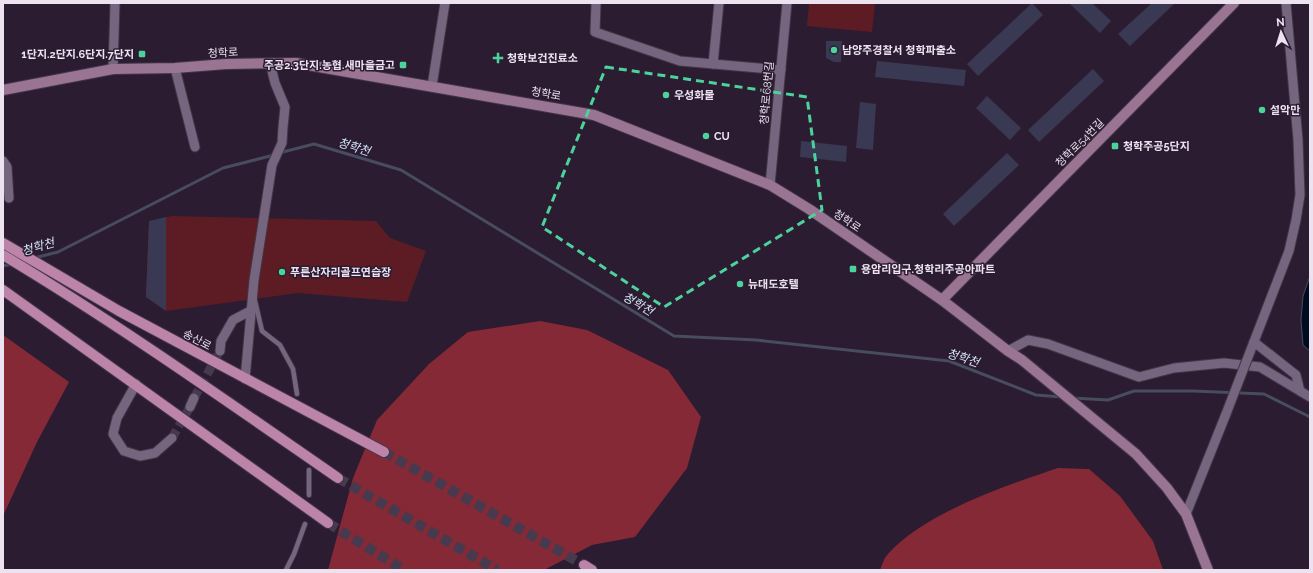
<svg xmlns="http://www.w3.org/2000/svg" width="1313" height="573" viewBox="0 0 1313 573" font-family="Raleway,'Noto Sans KR',sans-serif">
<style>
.green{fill:#5d1c24}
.forest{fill:#862936}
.water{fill:#000b20;stroke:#474c5e}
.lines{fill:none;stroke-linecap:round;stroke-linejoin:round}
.stream{stroke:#474c5e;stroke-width:3}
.building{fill:#3a3953}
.street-tunnel{stroke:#483a4e;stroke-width:9;stroke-dasharray:9 4.5;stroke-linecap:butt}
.primary-tunnel{stroke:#483a4e;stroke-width:10;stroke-dasharray:10 5;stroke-linecap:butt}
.lane-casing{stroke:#433648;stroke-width:6}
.street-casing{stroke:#433648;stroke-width:11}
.secondary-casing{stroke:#433648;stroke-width:12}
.primary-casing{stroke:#433648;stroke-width:12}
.lane{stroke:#76657e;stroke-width:4.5}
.street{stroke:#76657e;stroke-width:9}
.secondary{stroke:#997493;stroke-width:10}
.primary{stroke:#bc84a9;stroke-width:10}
.street-bridge-casing{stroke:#433648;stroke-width:11;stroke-linecap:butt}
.street-bridge{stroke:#76657e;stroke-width:9}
.marked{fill:none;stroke:#4cd39b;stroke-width:3;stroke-dasharray:8 5;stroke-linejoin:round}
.poi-dot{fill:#4cd39b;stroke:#2b1c31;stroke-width:1.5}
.labels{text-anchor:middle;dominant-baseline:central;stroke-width:3;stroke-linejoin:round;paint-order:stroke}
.poi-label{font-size:11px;font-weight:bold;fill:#ece2f0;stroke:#2b1c31;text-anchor:start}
.street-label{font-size:11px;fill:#ece2f0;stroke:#2b1c31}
.water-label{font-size:12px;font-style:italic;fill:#d5e5f8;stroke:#2b1c31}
</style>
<rect width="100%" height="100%" fill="#2b1c31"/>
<g class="green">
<path d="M809 3H875L872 32 807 26Z"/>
<path d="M172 216 376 221 390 238 426 251 407 302 298 293 166 311 146 297 149 221Z"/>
</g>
<g class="forest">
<path d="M540 321 587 330 668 370 701 417 687 468 635 537 592 545 544 570H328L353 478 377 420 429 364 468 332Z"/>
<path d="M3 335 69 382 37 442 3 516Z"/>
<path d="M1058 468 1089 469 1120 496 1153 541 1163 570H880C882 565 884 558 888 554 926 512 1005 486 1058 468Z"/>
</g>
<path class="water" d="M1310 276V351L1303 345 1301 320 1303 296Z"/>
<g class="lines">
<g class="stream">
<path d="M279 153 314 144 401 170 674 336 756 340 949 361 1036 395 1062 397"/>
<path d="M34 258 58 252 223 168 274 155"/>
<path d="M3 266 13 264"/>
<path d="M1072 398 1108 400 1134 391H1193L1264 394 1310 417"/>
</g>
</g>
<g class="building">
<path d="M1032 3 1043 15 978 76 967 64Z"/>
<path d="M1069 3H1092L1111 21 1100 33Z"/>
<path d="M1152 3H1175L1130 46 1118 34Z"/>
<path d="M826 41H842L841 62H834L826 58Z"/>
<path d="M877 61 966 70 964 86 875 77Z"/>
<path d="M1093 69 1104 81 1039 142 1028 130Z"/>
<path d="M987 96 1021 128 1010 140 976 108Z"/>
<path d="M860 102 876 104 873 150 856 148Z"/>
<path d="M801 141 847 146 846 162 800 157Z"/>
<path d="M1007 153 1019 165 954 226 943 214Z"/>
<path d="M166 217V311L146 297 149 221Z"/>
</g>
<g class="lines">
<g class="street-tunnel">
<path d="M194 398 220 351"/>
<path d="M172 438 190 407"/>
</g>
<g class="primary-tunnel">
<path d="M384 452 584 565"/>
<path d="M338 478 497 570"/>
<path d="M328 523 404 570"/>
</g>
<defs>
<g id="lane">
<path d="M255 301 262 331 280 345 293 369 297 394"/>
<path d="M309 495V470"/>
<path d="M286 570 294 554 305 524"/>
</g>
<g id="street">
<path d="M596 3 595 32 680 61 781 70"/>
<path d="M713 64 719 3"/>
<path d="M175 68 195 147"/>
<path d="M113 69 115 3"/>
<path d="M432 86 445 3"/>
<path d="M3 161 7 167 9 198"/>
<path d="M770 185 787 3"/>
<path d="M1254 342 1296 375 1300 391"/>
<path d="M220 351 221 341 233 320 252 310"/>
<path d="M1008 351 1028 340 1048 344 1139 377 1174 368 1224 363 1260 367 1310 397"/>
<path d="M1250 352 1289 251 1296 220 1300 195 1298 140 1286 3"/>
<path d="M245 379 254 280 272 165 282 143 283 127 285 107 275 83 270 63"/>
<path d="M136 384 117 418 113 434 124 451 140 456 155 453 172 438"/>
<path d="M190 407 194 398"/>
<path d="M1186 514 1226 414"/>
</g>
<g id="secondary">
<path d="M3 90 113 69 175 68 226 64 296 63 594 115 770 185 809 209 942 300 1008 351 1022 360 1136 454 1167 488 1186 514 1208 570"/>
<path d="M942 300 1234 3"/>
</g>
<g id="primary">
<path d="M3 243 119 311 384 452"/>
<path d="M3 255C118 324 228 402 338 478"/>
<path d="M3 290 328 523"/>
<path d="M584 565 592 570"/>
</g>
</defs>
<use href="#lane" class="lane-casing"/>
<use href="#street" class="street-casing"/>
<use href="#secondary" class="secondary-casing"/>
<use href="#primary" class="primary-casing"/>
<use href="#lane" class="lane"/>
<use href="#street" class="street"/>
<use href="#secondary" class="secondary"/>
<use href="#primary" class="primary"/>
<defs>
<path id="street-bridge" d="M1226 414 1250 352"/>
</defs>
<use href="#street-bridge" class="street-bridge-casing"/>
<use href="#street-bridge" class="street-bridge"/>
</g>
<path class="marked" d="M606 67 807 97 822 210 664 307 542 227Z"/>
<g class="poi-dot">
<circle cx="834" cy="50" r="4"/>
<rect x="138" y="50" width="8" height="8" rx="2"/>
<path d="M496 52h4v4h4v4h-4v4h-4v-4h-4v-4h4z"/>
<rect x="399" y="61" width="8" height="8" rx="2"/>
<circle cx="666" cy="95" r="4"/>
<circle cx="1262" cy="110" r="4"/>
<circle cx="706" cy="136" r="4"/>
<rect x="1111" y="142" width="8" height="8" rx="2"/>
<rect x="849" y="265" width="8" height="8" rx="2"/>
<circle cx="282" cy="272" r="4"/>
<circle cx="740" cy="284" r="4"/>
</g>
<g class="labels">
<g class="poi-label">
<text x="842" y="50">남양주경찰서 청학파출소</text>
<text x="134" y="54" text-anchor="end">1단지.2단지.6단지.7단지</text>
<text x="507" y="58">청학보건진료소</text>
<text x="395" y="65" text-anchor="end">주공2.3단지.농협.새마을금고</text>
<text x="674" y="95">우성화물</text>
<text x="1270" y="110">설악만</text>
<text x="714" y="136">CU</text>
<text x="1123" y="146">청학주공5단지</text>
<text x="861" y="269">용암리입구.청학리주공아파트</text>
<text x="290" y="272">푸른산자리골프연습장</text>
<text x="748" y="284">뉴대도호텔</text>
</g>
<g class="street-label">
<text transform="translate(223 53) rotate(-3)">청학로</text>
<text transform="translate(767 93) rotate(-85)">청학로68번길</text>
<text transform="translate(546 94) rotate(10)">청학로</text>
<text transform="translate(1080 143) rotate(-45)">청학로54번길</text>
<text transform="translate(847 221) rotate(34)">청학로</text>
<text transform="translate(197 340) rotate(28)">송산로</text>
</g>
<g class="water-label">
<text transform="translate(354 147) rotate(17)">청학천</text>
<text transform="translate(38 247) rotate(-16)">청학천</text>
<text transform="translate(638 304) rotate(31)">청학천</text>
<text transform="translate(963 358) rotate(18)">청학천</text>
</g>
</g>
<rect width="1313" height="573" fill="none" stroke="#ece2f0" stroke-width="8"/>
<g transform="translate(1281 32) rotate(356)" stroke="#2b1c31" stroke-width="3" paint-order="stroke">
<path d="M0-3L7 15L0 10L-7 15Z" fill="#ece2f0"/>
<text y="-6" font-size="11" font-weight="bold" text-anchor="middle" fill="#ece2f0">N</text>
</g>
</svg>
